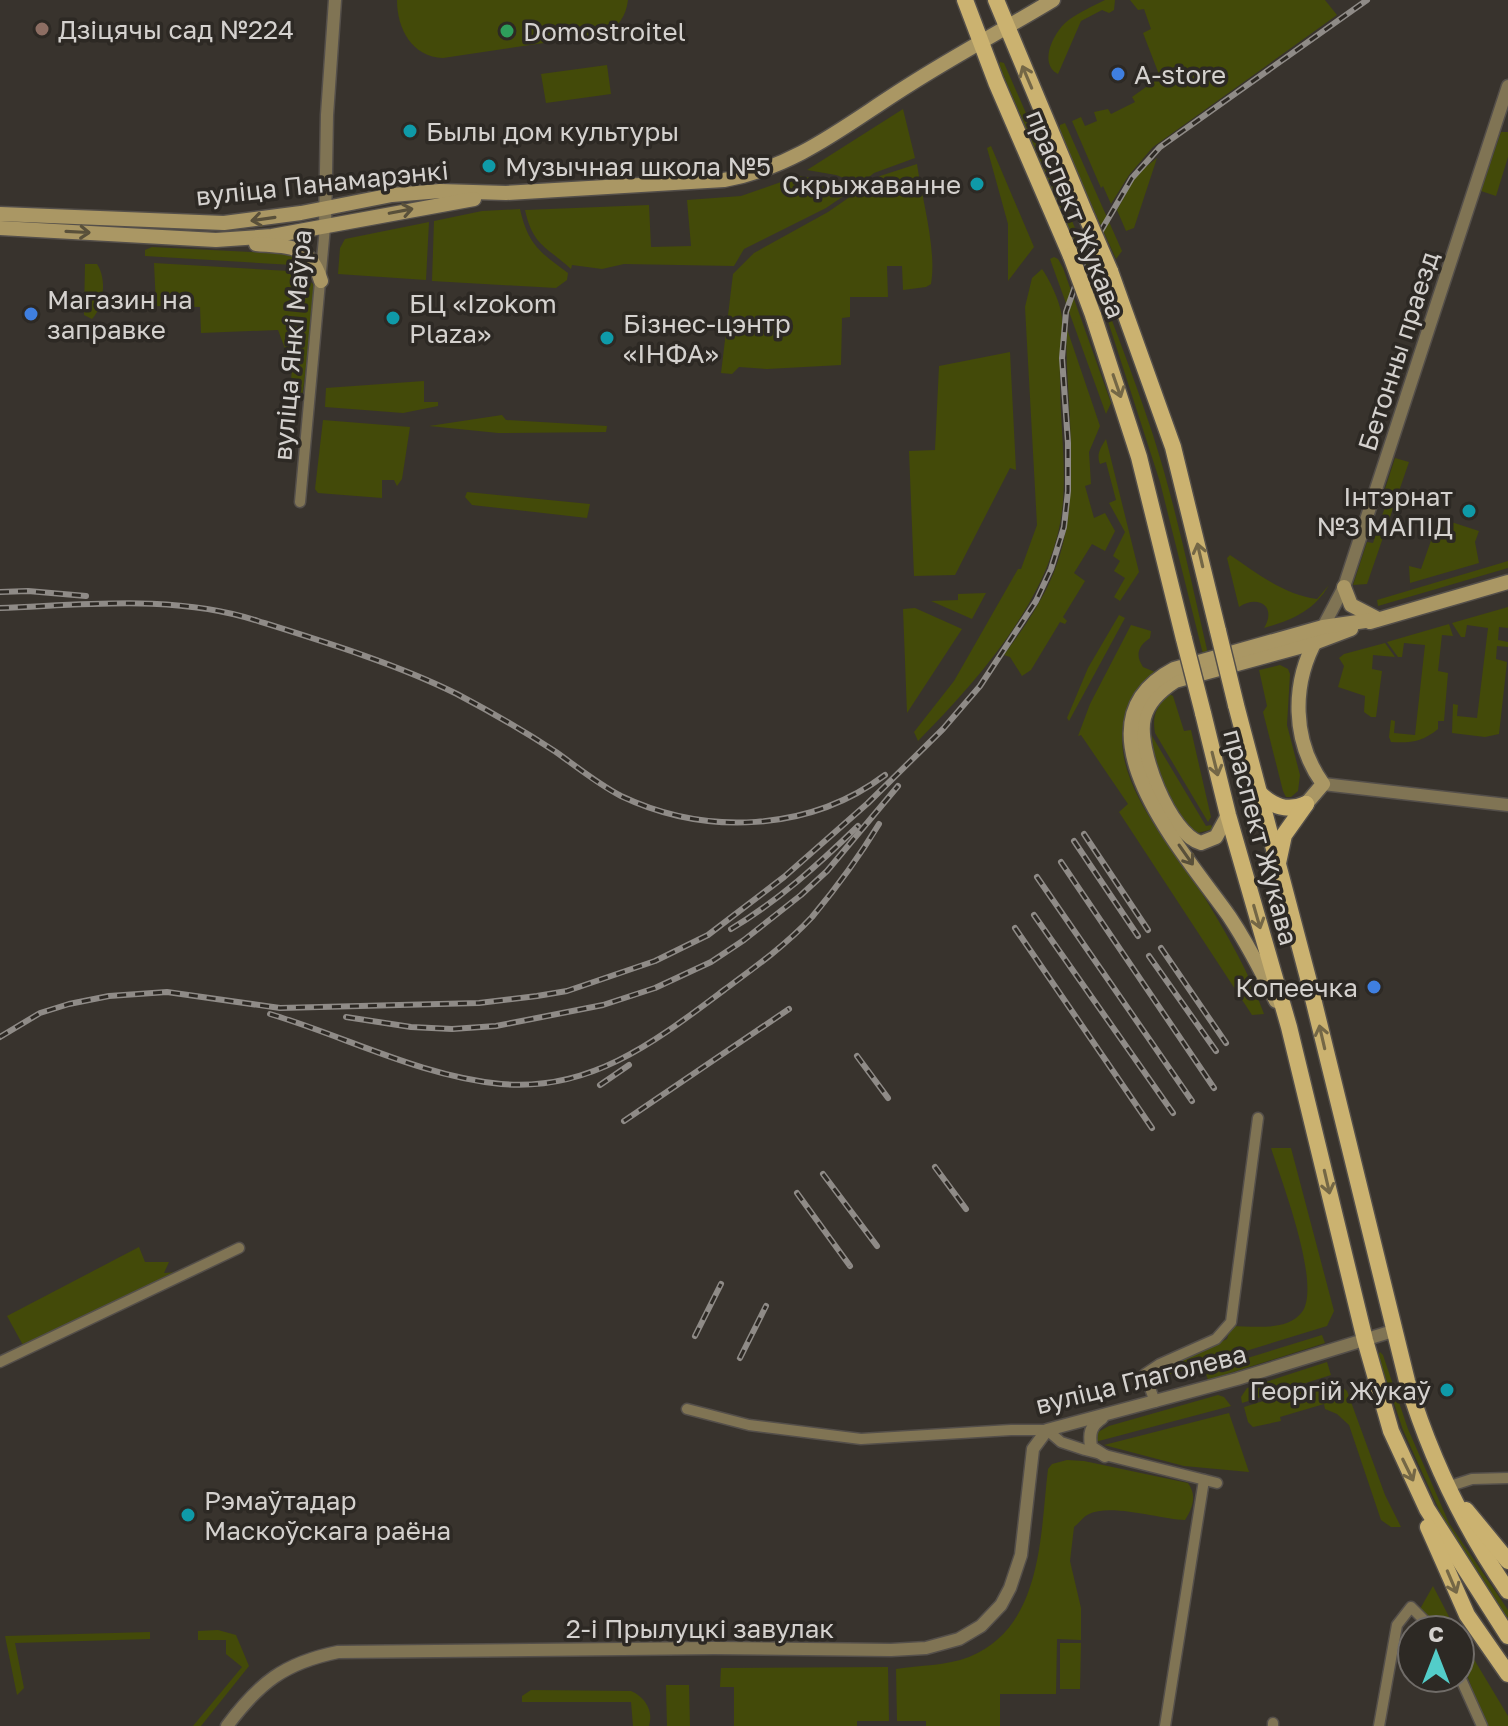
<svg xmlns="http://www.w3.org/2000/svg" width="1508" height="1726" viewBox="0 0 1508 1726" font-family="'Golos Text',sans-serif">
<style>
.green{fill:#434a09}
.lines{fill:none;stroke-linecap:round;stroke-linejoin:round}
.minor-casing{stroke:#544f4a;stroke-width:13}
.tertiary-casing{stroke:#544f4a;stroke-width:15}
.secondary-casing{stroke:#544f4a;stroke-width:17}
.primary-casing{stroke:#544f4a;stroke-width:19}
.minor{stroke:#807454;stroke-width:10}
.tertiary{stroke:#807454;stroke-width:12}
.secondary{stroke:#aa9764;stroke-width:14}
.primary{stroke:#cbb270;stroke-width:16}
.rail-casing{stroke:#8f8b87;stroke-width:6}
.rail{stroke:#2d2924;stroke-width:3;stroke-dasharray:9;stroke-linecap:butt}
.primary-bridge-casing{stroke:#544f4a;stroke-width:19;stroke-linecap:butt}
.primary-bridge{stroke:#cbb270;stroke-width:16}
.oneway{stroke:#746746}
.oneway2{stroke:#59503a}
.education-dot{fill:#8d6e63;stroke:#2d2924;stroke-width:3}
.leisure-dot{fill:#2e9e5b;stroke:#2d2924;stroke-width:3}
.shop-dot{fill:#3f7fe0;stroke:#2d2924;stroke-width:3}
.culture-dot{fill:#0f9aa8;stroke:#2d2924;stroke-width:3}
.labels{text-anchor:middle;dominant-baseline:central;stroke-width:7;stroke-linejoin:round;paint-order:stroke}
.poi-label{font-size:26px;fill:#d4d1ce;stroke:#2d2924;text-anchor:start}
.street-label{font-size:26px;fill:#d4d1ce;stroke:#2d2924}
</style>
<rect width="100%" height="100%" fill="#38332d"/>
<g class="green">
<path d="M397 0H628C626 16 619 26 605 34L443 58C412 57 397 29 397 0Z"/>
<path d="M1105 0H1115L1114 10 1109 13 1102 10 1081 21 1058 74C1037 63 1055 29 1070 19 1080 12 1093 6 1105 0Z"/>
<path d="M1130 0H1325L1337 15 1153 147 1129 175 1111 204 1103 186 1101 188 1072 121 1081 117 1085 126 1097 121 1094 112 1108 109 1111 114 1135 102 1132 97 1160 77 1143 33 1151 29 1144 9 1138 10Z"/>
<path d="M1000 62 1004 63C1058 186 1111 308 1153 435 1176 507 1191 581 1208 654H1203L1160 482 1105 312 999 65Z"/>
<path d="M607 65 611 94 546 103 541 74Z"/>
<path d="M903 109 915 158 874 173 860 184 836 175 807 170Z"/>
<path d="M1065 123 1122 251 1116 259 1059 133 1060 125Z"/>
<path d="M1501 132H1508V157L1496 196 1481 191Z"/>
<path d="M991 146 1034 247 1008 281V224L987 148Z"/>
<path d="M1157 158 1134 228 1126 231 1117 210 1137 174Z"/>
<path d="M917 164C922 199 937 250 931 284L926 287 903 290 902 266H887L888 297H850V317L842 318 841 365 767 369 739 367 732 374 721 373 733 274 754 253 828 212 880 176Z"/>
<path d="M798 176 835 181 854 189 826 208 744 249 734 266 624 264 602 269 572 265 571 269C546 246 533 246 525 210L649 205 651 247 691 246 687 200 741 196Z"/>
<path d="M520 209C528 245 541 253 568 273L567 280 556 288 432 281 434 221 482 211Z"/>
<path d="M429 222 426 280 338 274 340 248 345 239Z"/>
<path d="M152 247 294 254 298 256 293 265 145 256V250Z"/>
<path d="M1054 257 1058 259 1063 268 1111 403 1106 414 1050 259Z"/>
<path d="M154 263 289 271 305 278 313 284 316 292 302 398 290 397 292 367 278 330 201 333 200 307 156 306Z"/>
<path d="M85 264H97C107 279 104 306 92 319L84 315Z"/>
<path d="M1042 269C1050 280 1062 306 1062 319 1063 339 1059 360 1060 380 1060 420 1066 461 1063 501 1057 592 979 679 918 741L914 732 954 681 1018 569H1021L1037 525 1025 307 1032 278Z"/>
<path d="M1067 329 1100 426 1089 452 1091 484 1085 486 1094 518 1105 513 1115 531 1105 551 1092 544 1074 573 1085 581 1063 617 1067 621 1065 624 1060 622 1031 670 1022 676 1010 657 1004 655C1023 629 1042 602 1054 572 1073 525 1072 470 1070 421 1069 390 1065 360 1067 329Z"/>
<path d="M1010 352 1016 470 1010 468 955 575 914 576 909 451 935 450 939 366Z"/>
<path d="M424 381V402H438V406L403 413 325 407 326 388Z"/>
<path d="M502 415 506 420 607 426 606 432 498 433 429 426Z"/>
<path d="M323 420 410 427 402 479 397 486 394 480H382V498L318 493 315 489Z"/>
<path d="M1106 439 1139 572 1120 601 1114 597 1125 578 1114 571 1120 561 1113 556 1125 532 1109 503 1116 500 1106 462 1100 464C1096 454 1101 447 1106 439Z"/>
<path d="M1395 458 1409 462 1367 584 1353 585 1367 542 1373 543 1387 501 1382 498Z"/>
<path d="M467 492 590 504 587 518 472 505 465 497Z"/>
<path d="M1439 518 1479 531 1475 542 1479 563 1410 583 1409 566 1421 569Z"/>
<path d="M1230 555C1257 573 1284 595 1317 599L1329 585C1314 611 1292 620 1264 628 1277 607 1259 594 1239 607L1227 558Z"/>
<path d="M1508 561V568L1378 606 1377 600Z"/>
<path d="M986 593 972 619 931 601 958 600V594Z"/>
<path d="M1508 607V628L1499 627 1498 640 1508 642V647L1497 646 1496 659 1507 662 1499 734 1485 737 1452 733 1453 704 1458 705 1457 716 1477 718 1488 628 1467 625 1465 637H1461L1452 623Z"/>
<path d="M915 608 962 629 907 713 903 609Z"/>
<path d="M1119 615 1125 618 1069 721 1067 718 1088 668Z"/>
<path d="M1449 624 1453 636 1442 635 1438 671 1448 673 1444 721H1438V729C1422 742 1411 743 1391 742L1389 737 1391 720 1395 721 1394 733 1415 735 1425 645 1404 643 1402 657H1398L1387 642Z"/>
<path d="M1131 625 1151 631 1150 638C1138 646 1135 655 1143 667L1155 672C1075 745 1161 830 1203 895 1227 934 1249 972 1264 1014L1252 1015 1119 812 1128 804 1081 735 1078 736 1090 704Z"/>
<path d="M1385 643 1395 657 1373 655 1372 669 1382 671 1376 717H1371L1364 712 1365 696 1338 687 1344 666 1339 658 1344 654Z"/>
<path d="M1280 665 1288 669 1290 674 1287 725 1300 775 1298 791 1291 797H1286L1283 791 1263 712 1267 706 1259 670Z"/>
<path d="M1169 694 1173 696 1184 731 1191 730 1211 817 1208 822 1155 733C1152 717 1156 706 1169 694Z"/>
<path d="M1149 731 1206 826 1211 825 1213 829 1198 833 1188 828 1158 780Z"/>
<path d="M1271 1148H1291L1334 1311 1327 1326 1158 1378 1156 1371 1227 1339 1231 1326C1252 1326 1287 1332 1302 1312 1322 1285 1281 1180 1271 1148Z"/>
<path d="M139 1247 145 1262H169L164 1273 190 1271 24 1347 7 1316Z"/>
<path d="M1322 1335 1325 1343 1208 1380 1205 1371Z"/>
<path d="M1380 1352 1383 1355 1408 1429 1449 1523 1508 1610V1619L1446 1525 1403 1430 1378 1355Z"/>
<path d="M1327 1362 1331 1375 1242 1403 1241 1397 1247 1388Z"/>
<path d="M1328 1381H1335L1347 1391 1385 1495 1401 1527H1391L1381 1520 1349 1425 1337 1414 1325 1409 1324 1404 1280 1417 1281 1421 1253 1427 1248 1422 1244 1407Z"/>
<path d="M1218 1395 1224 1397 1231 1406 1095 1442 1098 1432 1109 1426Z"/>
<path d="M1229 1413 1249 1472 1184 1466 1104 1445Z"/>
<path d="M1067 1460 1084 1461 1188 1483C1197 1495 1193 1508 1185 1520 1161 1519 1110 1503 1089 1514 1084 1516 1079 1523 1074 1527L1070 1561 1081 1608V1640L1057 1639 1056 1694H1000V1726H926V1721H897L896 1669C920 1665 946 1666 969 1657 1043 1627 1040 1535 1048 1469L1052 1464Z"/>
<path d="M1433 1586 1456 1630H1443L1420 1609Z"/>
<path d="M218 1630 236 1635 249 1666 201 1726H193L242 1667 226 1654V1640H198V1631Z"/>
<path d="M150 1632V1639L15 1643 24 1688 17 1695 5 1636Z"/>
<path d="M1460 1636 1508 1716V1726H1486L1460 1656Z"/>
<path d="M1060 1643H1081L1080 1689H1060Z"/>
<path d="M888 1667 889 1721H857V1726H734V1687H720L721 1668Z"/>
<path d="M666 1685H689L690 1726H667Z"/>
<path d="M531 1690 631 1691C645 1697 654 1711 649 1726H633L631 1702H522V1696Z"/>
</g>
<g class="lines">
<defs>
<g id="minor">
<path d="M300 502 325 227"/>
<path d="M0 1362 239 1248"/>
<path d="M1155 1402 1145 1374 1160 1364 1216 1339 1231 1322 1258 1118"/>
<path d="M687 1409 749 1425 861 1439 1011 1430H1047L1061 1442 1085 1450 1217 1483"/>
<path d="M1447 1487 1472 1479 1508 1478"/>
<path d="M1460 1677 1482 1726"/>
<path d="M1165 1726 1204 1480"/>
<path d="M1273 1726V1723"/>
<path d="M1379 1726 1397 1625 1411 1607 1434 1630"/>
</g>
<g id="tertiary">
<path d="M325 227 327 115 335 0"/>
<path d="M1323 627 1344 587 1508 86"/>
<path d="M1323 784 1508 805"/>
<path d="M1102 1418C1090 1426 1089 1434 1091 1447L1105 1456"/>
<path d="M227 1726C259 1683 284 1663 338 1652L714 1648 891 1650 926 1648 959 1639 981 1626 1001 1605 1010 1588 1021 1555 1033 1449 1047 1430 1237 1379 1393 1331"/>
</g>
<g id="secondary">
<path d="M0 214 224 223 301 213 392 195 440 191 506 193 724 180C797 167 848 123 909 85 956 55 1005 29 1053 0"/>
<path d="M0 228 216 240 272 236 474 199"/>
<path d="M256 244C290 247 310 244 321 281"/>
<path d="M1344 587 1351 605 1378 619"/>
<path d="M1370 622 1508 582"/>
<path d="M1306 804 1323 784C1292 741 1291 684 1317 638"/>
<path d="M1228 815 1216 837 1201 843C1170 835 1136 748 1144 718 1148 701 1161 690 1175 681L1314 643 1351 629"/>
<path d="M1276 1001C1262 972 1247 943 1229 916 1187 856 1067 725 1174 669L1323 627 1379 619"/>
</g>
<g id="primary">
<path d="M965 0 996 82 1071 256"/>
<path d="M996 0 1087 218"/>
<path d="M1110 271 1173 447 1218 631"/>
<path d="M1093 315 1139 457 1184 639"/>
<path d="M1236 705 1308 978 1407 1381C1430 1456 1463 1526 1508 1591"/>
<path d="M1203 713 1228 815 1289 1027 1365 1340 1391 1431 1427 1509 1508 1636"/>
<path d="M1258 792C1273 807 1287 812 1306 804"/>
<path d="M1278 863 1284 835 1306 804"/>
<path d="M1466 1510 1508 1561"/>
<path d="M1428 1527 1467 1615 1508 1674"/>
</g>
</defs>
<use href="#minor" class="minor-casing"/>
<use href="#tertiary" class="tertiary-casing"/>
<use href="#secondary" class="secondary-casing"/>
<use href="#primary" class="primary-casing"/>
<use href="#minor" class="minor"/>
<use href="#tertiary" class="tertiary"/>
<use href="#secondary" class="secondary"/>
<use href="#primary" class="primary"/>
<defs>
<g id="rail">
<path d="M0 592 28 591 86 596"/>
<path d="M0 608C85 605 175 594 258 621 322 641 397 664 457 694 491 712 524 731 556 752 577 767 598 784 621 796 705 836 809 832 885 775"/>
<path d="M1084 834 1148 930"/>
<path d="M1074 841 1138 936"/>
<path d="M1061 862 1214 1088"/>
<path d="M1037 877 1192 1101"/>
<path d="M1034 915 1173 1113"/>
<path d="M1015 928 1152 1128"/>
<path d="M731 929C778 901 819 864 858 826"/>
<path d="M1161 948 1226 1043"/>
<path d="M1149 956 1216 1051"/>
<path d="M270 1014C347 1037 420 1076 501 1084 591 1092 656 1041 724 990 754 968 786 945 812 917 837 887 859 857 879 824"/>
<path d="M346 1017 411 1027 452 1029 496 1026 603 1005 655 988 711 962 744 940 801 895 827 871 898 786"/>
<path d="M0 1037 40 1013 69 1004 109 996 167 992 280 1008 479 1003 537 996 567 991 655 961 708 935 784 877 868 803 943 729 980 686 1036 601 1051 569 1064 527 1068 491V443L1062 358 1066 312 1085 258 1132 178 1160 147 1367 0"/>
<path d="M857 1056 888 1098"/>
<path d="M600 1085 629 1065"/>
<path d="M624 1121 789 1009"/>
<path d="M935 1167 966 1209"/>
<path d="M823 1174 877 1246"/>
<path d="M797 1193 850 1266"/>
<path d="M695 1336 721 1284"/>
<path d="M740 1358 766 1306"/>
</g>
</defs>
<use href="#rail" class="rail-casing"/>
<use href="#rail" class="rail"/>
<defs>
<g id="primary-bridge">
<path d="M1087 218 1110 271"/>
<path d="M1071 256 1093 315"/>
<path d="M1218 631 1236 705"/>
<path d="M1184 639 1203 713"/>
</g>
</defs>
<use href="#primary-bridge" class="primary-bridge-casing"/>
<use href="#primary-bridge" class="primary-bridge"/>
</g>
<defs><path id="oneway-shaft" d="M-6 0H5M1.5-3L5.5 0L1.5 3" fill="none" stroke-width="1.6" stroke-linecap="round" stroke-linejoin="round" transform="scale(2)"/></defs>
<g class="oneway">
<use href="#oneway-shaft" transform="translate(1027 77) rotate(-113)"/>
<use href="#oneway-shaft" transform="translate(1117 386) rotate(71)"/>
<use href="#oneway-shaft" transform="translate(1200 555) rotate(-103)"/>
<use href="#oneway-shaft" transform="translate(1215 764) rotate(76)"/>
<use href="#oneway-shaft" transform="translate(1257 917) rotate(74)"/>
<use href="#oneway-shaft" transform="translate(1322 1037) rotate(-103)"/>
<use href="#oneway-shaft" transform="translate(1327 1182) rotate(77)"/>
<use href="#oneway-shaft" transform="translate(1408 1470) rotate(64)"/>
<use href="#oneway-shaft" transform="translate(1452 1582) rotate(67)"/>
</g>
<g class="oneway2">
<use href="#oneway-shaft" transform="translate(401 211) rotate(-11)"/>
<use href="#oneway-shaft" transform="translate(263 219) rotate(172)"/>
<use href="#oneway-shaft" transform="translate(78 232) rotate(3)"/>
<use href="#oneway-shaft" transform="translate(1186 855) rotate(55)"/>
</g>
<circle class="education-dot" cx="42" cy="29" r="8"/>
<circle class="leisure-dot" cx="507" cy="31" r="8"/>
<g class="shop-dot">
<circle cx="1118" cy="74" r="8"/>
<circle cx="31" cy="314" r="8"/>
<circle cx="1374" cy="987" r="8"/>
</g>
<g class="culture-dot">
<circle cx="410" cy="131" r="8"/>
<circle cx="489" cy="166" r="8"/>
<circle cx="977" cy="184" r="8"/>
<circle cx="393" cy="318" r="8"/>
<circle cx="607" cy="338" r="8"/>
<circle cx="1469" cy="511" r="8"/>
<circle cx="1447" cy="1390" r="8"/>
<circle cx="188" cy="1515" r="8"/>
</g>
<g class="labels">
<g class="poi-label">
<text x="58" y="29">Дзіцячы сад №224</text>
<text x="523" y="31">Domostroitel</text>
<text x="1134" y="74">А-store</text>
<text x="426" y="131">Былы дом культуры</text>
<text x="505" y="166">Музычная школа №5</text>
<text x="961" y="184" text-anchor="end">Скрыжаванне</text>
<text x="47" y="299">Магазин на<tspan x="47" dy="30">заправке</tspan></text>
<text x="409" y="303">БЦ «Izokom<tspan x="409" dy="30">Plaza»</tspan></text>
<text x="623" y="323">Бізнес-цэнтр<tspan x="623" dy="30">«ІНФА»</tspan></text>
<text x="1453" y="496" text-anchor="end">Інтэрнат<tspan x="1453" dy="30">№3 МАПІД</tspan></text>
<text x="1358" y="987" text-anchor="end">Копеечка</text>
<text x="1431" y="1390" text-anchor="end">Георгій Жукаў</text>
<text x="204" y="1500">Рэмаўтадар<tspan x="204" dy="30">Маскоўскага раёна</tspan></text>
</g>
<g class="street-label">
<text transform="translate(322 183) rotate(-6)">вуліца Панамарэнкі</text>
<text transform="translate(1076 214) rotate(68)">праспект Жукава</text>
<text transform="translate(292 345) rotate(-85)">вуліца Янкі Маўра</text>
<text transform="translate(1398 351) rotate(-72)">Бетонны праезд</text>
<text transform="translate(1261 837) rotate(75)">праспект Жукава</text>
<text transform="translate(1141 1379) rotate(-14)">вуліца Глаголева</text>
<text x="700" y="1628">2-і Прылуцкі завулак</text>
</g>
</g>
<g transform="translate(1436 1654)"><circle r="38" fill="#2d2924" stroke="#706c68" stroke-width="2"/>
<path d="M0-6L14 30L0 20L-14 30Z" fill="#53cdc9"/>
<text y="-12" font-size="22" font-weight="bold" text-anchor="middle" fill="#d4d1ce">С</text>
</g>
</svg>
